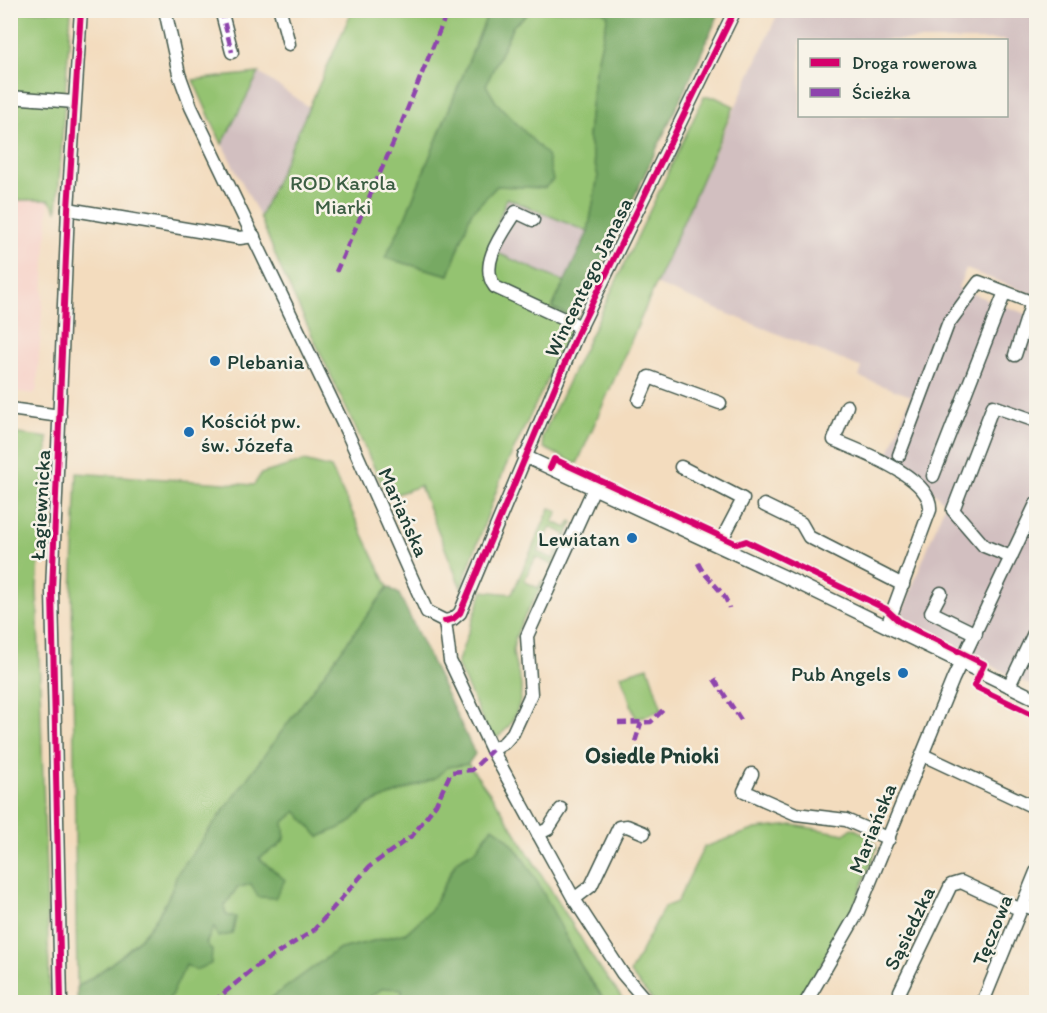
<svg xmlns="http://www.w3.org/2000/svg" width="1047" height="1013" viewBox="0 0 1047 1013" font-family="Itim,sans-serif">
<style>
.built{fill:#f7d1c8}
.industrial{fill:#d2bfc0;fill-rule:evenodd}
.green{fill:#94c371;stroke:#5a8052;stroke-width:1.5}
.forest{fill:#77a963;stroke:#4b734c;stroke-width:1.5}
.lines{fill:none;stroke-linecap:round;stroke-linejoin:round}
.minor-casing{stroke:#3f5549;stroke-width:15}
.minor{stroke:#fff;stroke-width:12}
.quiet{stroke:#8e44ad;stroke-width:4.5;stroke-dasharray:9 4.5;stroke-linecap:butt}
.cycleway-casing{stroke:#f7f3e8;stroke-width:10}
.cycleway{stroke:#d6006c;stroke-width:6}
.poi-dot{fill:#1f6fb2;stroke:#f7f3e8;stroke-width:2}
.labels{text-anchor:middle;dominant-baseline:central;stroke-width:5;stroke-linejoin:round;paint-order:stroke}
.park-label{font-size:21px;fill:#3c5e43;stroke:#f7f3e8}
.street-label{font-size:21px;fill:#1f3d34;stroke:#f7f3e8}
.poi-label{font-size:21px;fill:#1f3d34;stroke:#f7f3e8;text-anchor:start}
.neighbourhood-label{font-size:22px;font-weight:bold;fill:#1f3d34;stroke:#f7f3e8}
</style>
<rect width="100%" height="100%" fill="#f7f3e8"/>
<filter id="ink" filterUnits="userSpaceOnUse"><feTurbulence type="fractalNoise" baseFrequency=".0167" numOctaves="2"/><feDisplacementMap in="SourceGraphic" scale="12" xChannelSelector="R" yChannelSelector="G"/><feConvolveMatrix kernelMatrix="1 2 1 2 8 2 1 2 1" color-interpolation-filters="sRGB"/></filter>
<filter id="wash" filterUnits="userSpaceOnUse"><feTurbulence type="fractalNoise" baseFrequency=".008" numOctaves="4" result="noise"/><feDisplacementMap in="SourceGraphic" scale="24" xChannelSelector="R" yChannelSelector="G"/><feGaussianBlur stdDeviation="1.35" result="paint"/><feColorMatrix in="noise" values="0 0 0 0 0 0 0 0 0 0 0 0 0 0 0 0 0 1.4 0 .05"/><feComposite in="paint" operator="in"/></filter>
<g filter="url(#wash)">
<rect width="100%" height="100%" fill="#f3dcbe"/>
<path class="built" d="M11 200H49L37 389 34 394 11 391Z"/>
<g class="industrial">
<path d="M779 11H1036V296L966 269 958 288 1036 318V688L899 620 945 504 920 477 887 458 911 396 859 377 862 368 655 284ZM800 40H1006V116H800Z"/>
<path d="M259 73 309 107 260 217 222 144Z"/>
<path d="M507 198 588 232 564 282 488 249Z"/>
</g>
<g class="green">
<path d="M19 11H71L57 211 49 200H11L10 98Z"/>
<path d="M352 11H489L404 220 385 258 449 275 471 213 497 186 544 188 486 85 513 26 531 11H601L608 15 594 76 588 137 598 176 588 232 507 198 488 249 564 282 552 308 577 318 504 470 461 588 420 486 388 497 280 267 260 217Z"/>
<path d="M259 73 222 144 193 80Z"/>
<path d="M704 97H715L734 106 577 464 544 448 542 437Z"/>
<path d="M11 433 48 438 37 588 50 1002H11Z"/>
<path d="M304 461 331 468 388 587 177 874C163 926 121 960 77 987L72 594 77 473 254 485 261 474Z"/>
<path d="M550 508 558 512 553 522 567 528 571 521 573 522 564 542 565 534 551 527 538 552 553 559 557 551 559 552 553 565 536 557 524 581 538 588 542 581 544 582C534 602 515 627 513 650 513 662 520 674 521 686 522 706 512 728 496 738L490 736 457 664 483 591 512 594Z"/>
<path d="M648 667 662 710 636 719 621 675Z"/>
<path d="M468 764 499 806 596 963 625 1002H606L581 966 565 934 476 850 456 861 431 910 406 933 337 950 266 1002H168L186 965 206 944 214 926 226 915 224 907 237 888 251 884 259 858 278 846 285 839 283 823 297 811 319 837 348 824 369 804 435 778 448 767Z"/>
<path d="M793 825 845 834 852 828 873 838 877 848 854 906 800 1002H654L630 973 664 907 677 902 704 847 756 829Z"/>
<path d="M383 988 402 989 401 1002H363Z"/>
</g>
<g class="forest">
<path d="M489 11H531L513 26 486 85 496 102 547 155 553 180 544 188 497 186 471 213 449 275 385 258 404 220Z"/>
<path d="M601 11H720L692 74 577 318 552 308 588 232 598 176 588 137 594 76 608 15Z"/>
<path d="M388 587 399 594 475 754 468 764 448 767 435 778 369 804 348 824 319 837 296 811 283 823 285 838 278 846 259 858 285 880 275 898 258 897 251 884 237 888 224 907 226 915 236 917 232 934 218 937 214 927 206 943 212 950 211 964 195 970 186 965 168 1002H77V987C121 960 163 926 177 874Z"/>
<path d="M492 827C525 842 562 934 582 967 589 979 598 991 606 1002H401L402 989 383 988 363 1002H266L337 950 406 933 431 910 457 861 476 850Z"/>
</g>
</g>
<g filter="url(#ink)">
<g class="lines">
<defs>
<g id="minor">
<path d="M165 10 179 74 191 107 347 432 427 612 445 621"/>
<path d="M221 10 232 52"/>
<path d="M280 10 289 44"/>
<path d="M10 97 74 102"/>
<path d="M68 209 240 238 254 236"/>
<path d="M533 220 516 212C503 233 478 264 495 287L581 327"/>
<path d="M1015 355 1032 302"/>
<path d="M639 400 649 377 720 403"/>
<path d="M847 406 834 440C859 451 933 477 930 510L887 626"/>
<path d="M10 409 60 416"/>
<path d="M899 455 948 324 979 282 1036 304"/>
<path d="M524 456 783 576 1036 699"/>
<path d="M681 467 743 499 719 545"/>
<path d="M933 476 1005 292"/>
<path d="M764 505 801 523 809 537 903 585"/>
<path d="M1011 557 984 546 953 510 993 406 1036 421"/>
<path d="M941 593 931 612 976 634"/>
<path d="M445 621 453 619 460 613 578 332 735 10"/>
<path d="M445 621 450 661 492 750 574 899 622 973 647 1002"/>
<path d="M1009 686 1036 629"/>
<path d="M492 750 504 743 513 733 531 694 527 636 594 488"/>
<path d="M923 755 1036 808"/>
<path d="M752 774 744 791 796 814 846 820 889 839"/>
<path d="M538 834 548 829 561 809"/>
<path d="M574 899 591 886 619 827 627 826 644 833"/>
<path d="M1023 905 1036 910"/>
<path d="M900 991 951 885 961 882 1021 910"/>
<path d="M61 1002 52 591 68 209 81 10"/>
<path d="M806 1002 857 914 953 679 1036 504"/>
<path d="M983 1002 1036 872"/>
</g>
</defs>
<use href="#minor" class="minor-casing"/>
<use href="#minor" class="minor"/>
<g class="quiet">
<path d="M221 10 232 52"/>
<path d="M336 272 395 139 448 10"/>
<path d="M698 563C705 579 726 591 729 608"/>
<path d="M714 679 741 720"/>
<path d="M618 723 651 722 664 709"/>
<path d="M635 742 641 723"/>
<path d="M213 1002 258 965 313 931 369 867 413 835 436 804 451 772 472 770 492 750"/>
</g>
<defs>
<g id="cycleway">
<path d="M550 468 554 459 737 544 746 541 886 609 900 622 984 664 974 686 1036 716"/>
<path d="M445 621 453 619 460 613 578 332 735 10"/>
<path d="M61 1002 52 591 68 209 81 10"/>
</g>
</defs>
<use href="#cycleway" class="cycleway-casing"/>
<use href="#cycleway" class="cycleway"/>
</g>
</g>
<g class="poi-dot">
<circle cx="215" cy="361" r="6"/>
<circle cx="189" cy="432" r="6"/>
<circle cx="632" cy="538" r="6"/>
<circle cx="903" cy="673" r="6"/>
</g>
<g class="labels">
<g class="park-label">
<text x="343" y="182">ROD Karola<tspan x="343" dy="24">Miarki</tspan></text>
</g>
<g class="street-label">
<text transform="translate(588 277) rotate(-64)">Wincentego Janasa</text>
<text transform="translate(40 505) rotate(-87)">Łagiewnicka</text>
<text transform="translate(404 512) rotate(66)">Mariańska</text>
<text transform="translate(872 828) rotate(-68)">Mariańska</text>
<text transform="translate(909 928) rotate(-64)">Sąsiedzka</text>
<text transform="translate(992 930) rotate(-68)">Tęczowa</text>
</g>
<g class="poi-label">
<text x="227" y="361">Plebania</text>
<text x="201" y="420">Kościół pw.<tspan x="201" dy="24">św. Józefa</tspan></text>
<text x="620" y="538" text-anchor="end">Lewiatan</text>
<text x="891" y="673" text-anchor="end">Pub Angels</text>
</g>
<g class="neighbourhood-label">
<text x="652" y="755">Osiedle Pnioki</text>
</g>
</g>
<rect width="1047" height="1013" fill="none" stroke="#f7f3e8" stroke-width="36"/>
<rect x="798" y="39" width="210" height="78" fill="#f7f3e8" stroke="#a1aaa0" stroke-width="1.5"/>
<rect x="810" y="58" width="30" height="9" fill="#d6006c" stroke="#a1aaa0" stroke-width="1.5"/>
<text x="852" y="69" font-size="18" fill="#1f3d34">Droga rowerowa</text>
<rect x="810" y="88" width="30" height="9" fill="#8e44ad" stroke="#a1aaa0" stroke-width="1.5"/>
<text x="852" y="99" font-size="18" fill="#1f3d34">Ścieżka</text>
</svg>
